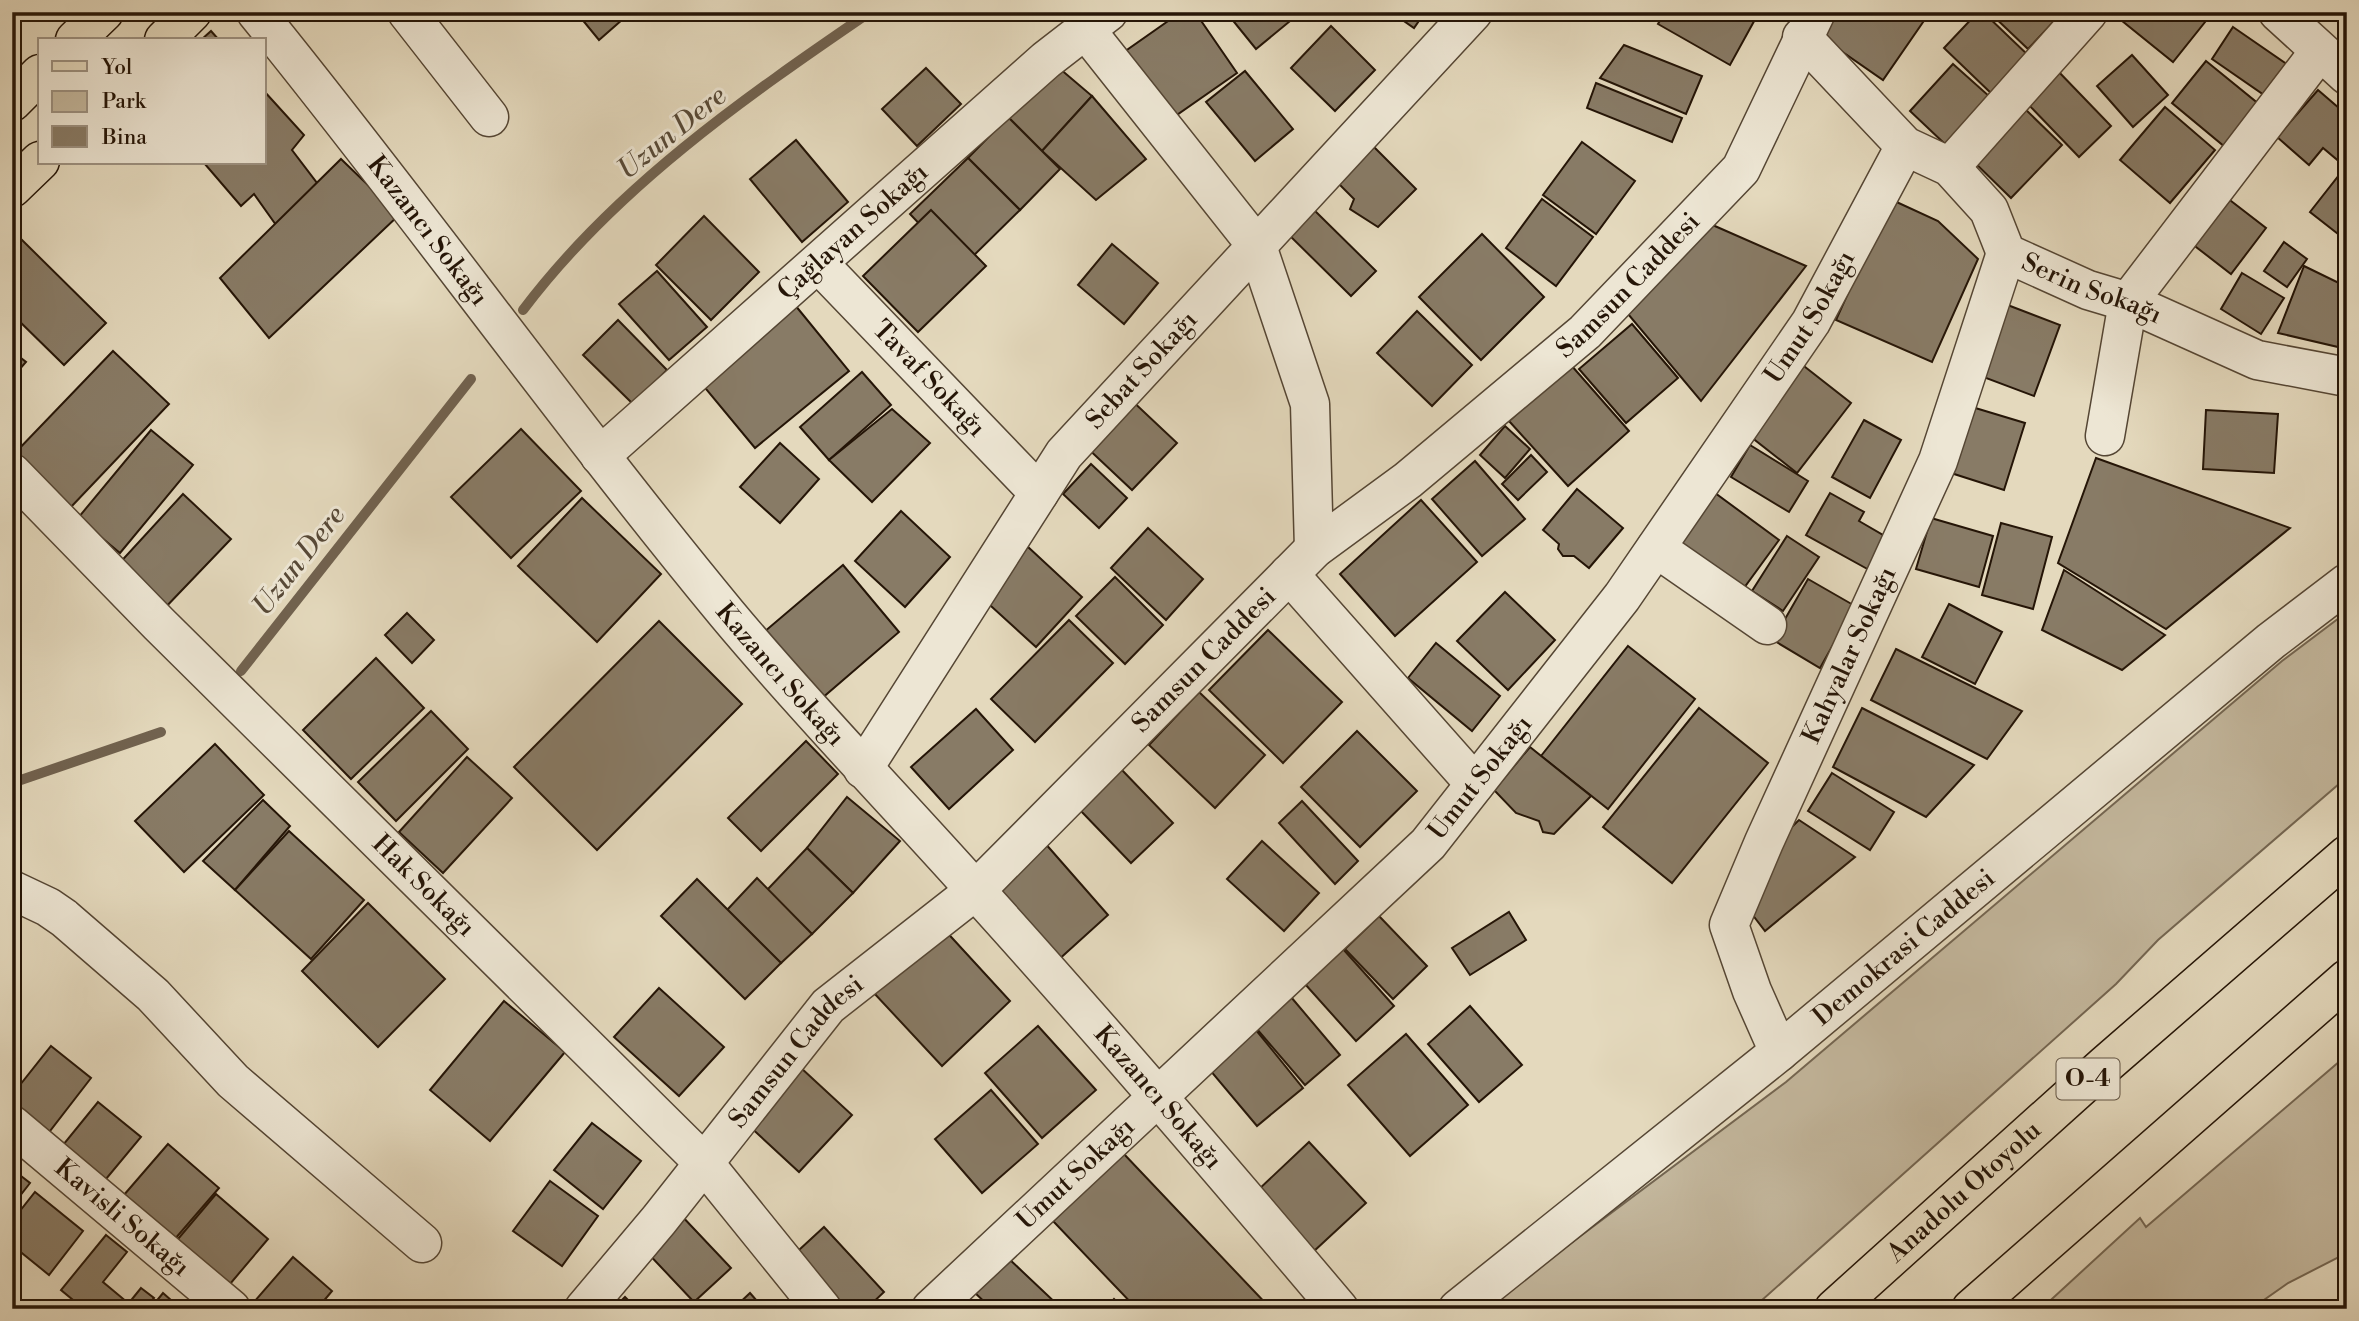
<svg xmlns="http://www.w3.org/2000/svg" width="2359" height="1321" font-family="'Libre Bodoni',serif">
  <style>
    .green { fill: #c4b89e; stroke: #746652; stroke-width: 2 }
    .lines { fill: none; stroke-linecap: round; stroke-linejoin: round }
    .stream { stroke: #71624f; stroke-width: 10 }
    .building { fill: #887b66; stroke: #251507; stroke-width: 2 }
    .minor-casing { stroke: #554634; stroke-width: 41 }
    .major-casing { stroke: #251507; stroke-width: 41 }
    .highway-casing { stroke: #251507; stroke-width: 41 }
    .minor { stroke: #ede6d4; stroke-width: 38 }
    .major { stroke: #e4d9bd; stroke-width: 38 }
    .highway { stroke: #e4d9bd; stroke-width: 38 }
    .labels { text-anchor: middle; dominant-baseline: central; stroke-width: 6; stroke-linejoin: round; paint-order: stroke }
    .shield { fill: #ede6d4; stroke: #615444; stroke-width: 2 }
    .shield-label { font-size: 24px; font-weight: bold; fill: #251507 }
    .street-label { font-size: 26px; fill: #251507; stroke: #ede6d4 }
    .water-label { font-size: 28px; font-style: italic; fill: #574937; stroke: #ede6d4 }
  </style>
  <rect width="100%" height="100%" fill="#e4d9bd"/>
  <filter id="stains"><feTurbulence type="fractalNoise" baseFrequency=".00286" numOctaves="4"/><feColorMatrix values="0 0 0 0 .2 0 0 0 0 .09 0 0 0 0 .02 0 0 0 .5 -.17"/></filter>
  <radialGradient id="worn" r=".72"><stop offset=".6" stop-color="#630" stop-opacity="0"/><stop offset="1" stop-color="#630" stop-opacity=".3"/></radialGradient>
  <g class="green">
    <polygon points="2347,612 2347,777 2158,940 2116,984 1752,1309 1483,1309 1786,1082 2282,661"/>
    <polygon points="2347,1055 2347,1253 2288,1283 2251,1309 2041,1309 2140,1218 2146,1227"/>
  </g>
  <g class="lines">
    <g class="stream">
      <path d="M523,310C615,188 744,98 870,12"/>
      <polyline points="241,671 471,379"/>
      <polyline points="12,783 161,732"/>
    </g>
  </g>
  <g class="building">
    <polygon points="576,12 631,12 599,40"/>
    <polygon points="1181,12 1195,12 1237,73 1171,119 1124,52"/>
    <polygon points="1226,12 1301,12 1256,49"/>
    <polygon points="1391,12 1425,12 1414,28"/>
    <polygon points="1665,12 1755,12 1758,14 1730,65 1658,24"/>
    <polygon points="1838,12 1930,12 1883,80 1821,37"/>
    <polygon points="1978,12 1983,12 2030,57 1994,96 1944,48"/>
    <polygon points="1989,12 2063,12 2028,49"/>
    <polygon points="2111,12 2213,12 2173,62"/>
    <polygon points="1331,26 1375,70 1335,111 1291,68"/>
    <polygon points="2233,27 2288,65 2267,97 2212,59"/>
    <polygon points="211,31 219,40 201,40"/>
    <polygon points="1624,45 1702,76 1686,114 1600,78"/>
    <polygon points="2132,55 2168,95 2133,127 2097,86"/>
    <polygon points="2206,61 2260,105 2225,147 2172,103"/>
    <polygon points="1953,64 1990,97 1946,145 1910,111"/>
    <polygon points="926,68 961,104 917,146 882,109"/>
    <polygon points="1059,68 1092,96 1042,151 1008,117"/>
    <polygon points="2056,69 2111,126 2079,157 2024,100"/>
    <polygon points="1245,71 1293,129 1255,161 1206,102"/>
    <polygon points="1596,83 1682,118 1672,142 1587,108"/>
    <polygon points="2318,90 2347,115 2347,156 2341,163 2323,148 2309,165 2277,137"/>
    <polygon points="264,91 304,135 292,150 317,183 276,225 254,194 241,206 204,163 264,163"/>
    <polygon points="1092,96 1146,159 1096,200 1042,151"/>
    <polygon points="2022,106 2062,145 2011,198 1971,159"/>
    <polygon points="2165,107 2215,150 2170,203 2120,160"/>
    <polygon points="1008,117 1060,169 1020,210 968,158"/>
    <polygon points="796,140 848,202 802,242 750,179"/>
    <polygon points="1582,142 1635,181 1596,234 1543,195"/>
    <polygon points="1370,143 1416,189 1378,227 1350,209 1354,199 1334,179"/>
    <polygon points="968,158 1020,210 961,268 910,214"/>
    <polygon points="341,159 399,215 269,338 220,278"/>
    <polygon points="2347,165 2347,241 2310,212"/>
    <polygon points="2222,194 2266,228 2231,274 2187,240"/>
    <polygon points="1542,199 1593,237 1556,286 1506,248"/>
    <polygon points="1890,199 1938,221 1978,259 1932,362 1836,320"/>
    <polygon points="1309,205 1376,271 1351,296 1284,230"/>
    <polygon points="931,210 986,266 918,332 863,276"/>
    <polygon points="704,216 759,272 711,320 656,265"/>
    <polygon points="1708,223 1806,266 1701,401 1628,314"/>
    <polygon points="1482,234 1544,297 1481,360 1419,297"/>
    <polygon points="21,239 106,323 64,365 12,314 12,248"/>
    <polygon points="2284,242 2307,259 2287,287 2264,271"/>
    <polygon points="1112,244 1158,283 1124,324 1078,285"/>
    <polygon points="2304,266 2341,284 2347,302 2347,321 2338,347 2278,333"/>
    <polygon points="657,271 707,327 669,360 619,304"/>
    <polygon points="2242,273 2284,298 2261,334 2221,309"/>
    <polygon points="2005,304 2060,325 2034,396 1978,375"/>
    <polygon points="795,305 849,371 755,448 701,383"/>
    <polygon points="1417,311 1472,365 1432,406 1377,353"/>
    <polygon points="618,320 667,370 633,404 583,355"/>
    <polygon points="1632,324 1678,378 1626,423 1579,369"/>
    <polygon points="12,351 26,362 12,378"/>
    <polygon points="113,351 169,404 70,508 14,454"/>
    <polygon points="1800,363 1851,403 1797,473 1746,433"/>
    <polygon points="1571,365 1629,431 1568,486 1509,421"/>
    <polygon points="862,372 891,405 829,460 800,427"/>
    <polygon points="1127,396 1177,443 1132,490 1082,443"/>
    <polygon points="1972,407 2025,423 2004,490 1951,473"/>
    <polygon points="892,409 930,443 872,502 829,460"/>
    <polygon points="2206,410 2278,414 2274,473 2203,469"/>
    <polygon points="1864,420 1901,440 1870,498 1832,477"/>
    <polygon points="1505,426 1530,449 1505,478 1480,455"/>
    <polygon points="521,429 581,491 511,558 451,497"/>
    <polygon points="151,430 193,465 120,553 78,518"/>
    <polygon points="780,443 819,479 780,523 740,487"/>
    <polygon points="1750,445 1808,481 1789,512 1731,477"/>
    <polygon points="1531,455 1547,472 1518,500 1502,484"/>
    <polygon points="2096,458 2290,528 2166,629 2058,563"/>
    <polygon points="1475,461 1525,519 1482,556 1432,499"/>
    <polygon points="1091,464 1127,498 1099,528 1063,494"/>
    <polygon points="1577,489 1623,528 1589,568 1574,556 1563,556 1558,549 1559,544 1543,530"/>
    <polygon points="1711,490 1779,540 1741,592 1673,542"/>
    <polygon points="1830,493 1864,512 1859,521 1888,538 1871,571 1806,535"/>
    <polygon points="183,494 231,539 161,612 115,568"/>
    <polygon points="582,498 661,574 597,642 518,566"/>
    <polygon points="1421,500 1477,562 1395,636 1340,574"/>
    <polygon points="901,511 950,557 905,607 855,561"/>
    <polygon points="1931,518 1993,536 1979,587 1916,569"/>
    <polygon points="2001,523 2052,537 2033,609 1982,595"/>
    <polygon points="1148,528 1203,579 1166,620 1111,568"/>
    <polygon points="1787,536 1819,557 1783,611 1752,591"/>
    <polygon points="1027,546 1082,597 1036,647 981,597"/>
    <polygon points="843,565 899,632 821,699 764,632"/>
    <polygon points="2064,570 2165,635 2122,670 2042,630"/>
    <polygon points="1115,577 1163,625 1125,664 1076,616"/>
    <polygon points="1808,579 1855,606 1820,668 1773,640"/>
    <polygon points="1505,592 1555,640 1508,690 1457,641"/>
    <polygon points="1949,604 2002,632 1975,684 1922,657"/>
    <polygon points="407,613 434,640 412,663 385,635"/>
    <polygon points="1069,620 1113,663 1035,742 991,699"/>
    <polygon points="659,621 742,704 597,850 514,767"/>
    <polygon points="1268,630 1342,702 1283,763 1209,690"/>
    <polygon points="1436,643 1500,696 1472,731 1408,678"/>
    <polygon points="1628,646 1695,699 1608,809 1541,756"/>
    <polygon points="1896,649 2022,711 1987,759 1871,700"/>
    <polygon points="376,658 424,708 351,779 303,730"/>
    <polygon points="1199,692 1265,755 1215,808 1149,745"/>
    <polygon points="1699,708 1768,763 1672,883 1603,827"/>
    <polygon points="1862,708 1974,765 1926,817 1833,767"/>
    <polygon points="976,709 1013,750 949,809 911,767"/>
    <polygon points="431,711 468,749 396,821 358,782"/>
    <polygon points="1357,731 1417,791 1360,847 1301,787"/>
    <polygon points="806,741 838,774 761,851 728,818"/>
    <polygon points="215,744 264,795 184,872 135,821"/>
    <polygon points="1530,747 1591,796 1554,834 1543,832 1539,821 1516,813 1494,790"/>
    <polygon points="467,757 512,798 443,873 399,832"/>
    <polygon points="1121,769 1173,823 1131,863 1079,809"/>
    <polygon points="1832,773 1894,812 1870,850 1808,811"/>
    <polygon points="847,797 900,841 853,893 807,848"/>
    <polygon points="263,800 290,826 235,890 203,861"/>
    <polygon points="1302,801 1358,861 1335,884 1279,823"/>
    <polygon points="1799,820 1855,857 1765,931 1742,901 1771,847"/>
    <polygon points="289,831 364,900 311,959 235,890"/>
    <polygon points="1262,841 1319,893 1284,931 1227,879"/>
    <polygon points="1044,842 1108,915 1056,962 991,889"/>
    <polygon points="807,848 853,893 812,934 767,890"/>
    <polygon points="757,878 812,934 781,963 727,910"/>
    <polygon points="697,879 781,963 745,999 661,916"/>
    <polygon points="368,903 445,979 378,1047 302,971"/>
    <polygon points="1509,912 1526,940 1470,975 1452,948"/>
    <polygon points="1379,916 1427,966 1393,999 1345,949"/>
    <polygon points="942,927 1010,1001 942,1066 873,992"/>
    <polygon points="1343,949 1394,1006 1356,1041 1305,984"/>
    <polygon points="659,988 724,1047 679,1096 614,1037"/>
    <polygon points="1291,997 1340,1055 1305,1085 1256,1028"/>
    <polygon points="504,1001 565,1052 490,1141 430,1090"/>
    <polygon points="1470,1006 1522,1065 1479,1102 1428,1044"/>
    <polygon points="1038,1026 1096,1090 1042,1138 985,1073"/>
    <polygon points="1256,1030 1303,1088 1257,1126 1209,1069"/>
    <polygon points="1406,1034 1468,1105 1410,1156 1348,1085"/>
    <polygon points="51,1046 91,1078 43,1140 12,1116 12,1095"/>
    <polygon points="800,1067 852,1115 799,1172 747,1124"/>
    <polygon points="991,1090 1038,1144 982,1193 935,1139"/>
    <polygon points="98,1102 141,1137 96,1191 54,1156"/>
    <polygon points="592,1123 641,1161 603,1209 554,1170"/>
    <polygon points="1309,1142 1366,1203 1313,1252 1257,1191"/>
    <polygon points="168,1144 219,1188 168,1247 117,1203"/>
    <polygon points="1123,1153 1271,1309 1137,1309 1053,1221"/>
    <polygon points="12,1169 30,1183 12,1206"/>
    <polygon points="550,1181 598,1216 562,1266 513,1231"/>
    <polygon points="35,1192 83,1231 49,1275 12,1245 12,1221"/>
    <polygon points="216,1194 268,1239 219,1297 167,1252"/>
    <polygon points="679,1213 731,1268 694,1302 643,1248"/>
    <polygon points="824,1227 884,1292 866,1309 831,1309 787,1261"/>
    <polygon points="106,1235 127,1252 103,1282 127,1302 121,1309 84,1309 61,1290"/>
    <polygon points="293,1257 332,1291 317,1309 248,1309"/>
    <polygon points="1007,1257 1061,1308 1060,1309 992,1309 974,1292"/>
    <polygon points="141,1288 154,1298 145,1309 124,1309"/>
    <polygon points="163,1293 181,1309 150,1309"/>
    <polygon points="750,1293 764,1309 733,1309"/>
    <polygon points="625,1297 637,1309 613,1309"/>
    <polygon points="1114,1299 1124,1309 1105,1309"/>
  </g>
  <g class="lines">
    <defs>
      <g id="minor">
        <path id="s1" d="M256,12C417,210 565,418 727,614C807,710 894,799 977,892C1101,1029 1220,1168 1339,1309"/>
        <polyline points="407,12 489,117"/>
        <polyline points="2278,12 2347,75"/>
        <polyline points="1085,29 1257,246 1310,404 1314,549"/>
        <path id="s2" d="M1802,37L1905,146L1950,167L1989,210L2006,253L2088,290L2128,302L2257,360L2347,377"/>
        <polyline points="1950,167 2088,12"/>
        <path id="s3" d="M819,264L1039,493"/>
        <polyline points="2105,436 2128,302 2319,52"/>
        <path id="s4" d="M600,456L1046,60L1108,12"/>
        <path id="s5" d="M12,473L159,624L704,1163L822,1309"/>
        <polyline points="1656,548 1767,625"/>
        <polyline points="1289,574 1475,784"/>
        <path id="s6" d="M863,769L1064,454L1473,12"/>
        <polyline points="12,890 48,907 64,918 153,995 233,1081 422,1243"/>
        <path id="s7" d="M1779,1052L1752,991L1729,925L1764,842L1938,461L2006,253"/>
        <path id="s8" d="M12,1125L231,1309"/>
        <path id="s9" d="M584,1309L659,1220L828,1006L976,890L1314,549L1408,480L1585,332L1741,169L1816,12"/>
        <path id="s10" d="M931,1309L1428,844L1622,597L1811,322L1905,146"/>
        <path id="s11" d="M1458,1309L1779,1052L2271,641L2347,583"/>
      </g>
      <g id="major">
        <polyline points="75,40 104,12"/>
        <polyline points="164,40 192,12"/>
        <polyline points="12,102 40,74"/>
        <polyline points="12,188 40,161"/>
      </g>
      <g id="highway">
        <path id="s12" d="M1834,1309L2105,1065L2347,855"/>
        <polyline points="1971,1309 2347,979"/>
      </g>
    </defs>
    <use href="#minor" class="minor-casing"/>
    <use href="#major" class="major-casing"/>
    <use href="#highway" class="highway-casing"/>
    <use href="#minor" class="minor"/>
    <use href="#major" class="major"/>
    <use href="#highway" class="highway"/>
  </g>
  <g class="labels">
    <rect class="shield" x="2056.5" y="1058.5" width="63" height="41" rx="5"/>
    <g class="shield-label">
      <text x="2088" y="1079">O-4</text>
    </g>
    <g class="street-label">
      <text stroke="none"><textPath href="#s1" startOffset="278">Kazancı Sokağı</textPath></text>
      <text stroke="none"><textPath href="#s4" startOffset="338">Çağlayan Sokağı</textPath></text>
      <text stroke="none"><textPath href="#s9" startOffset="1468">Samsun Caddesi</textPath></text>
      <text stroke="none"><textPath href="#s2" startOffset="397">Serin Sokağı</textPath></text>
      <text stroke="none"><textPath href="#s10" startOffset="1332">Umut Sokağı</textPath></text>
      <text stroke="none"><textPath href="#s6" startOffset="488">Sebat Sokağı</textPath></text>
      <text stroke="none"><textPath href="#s3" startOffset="159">Tavaf Sokağı</textPath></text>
      <text stroke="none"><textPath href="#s7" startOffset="432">Kahyalar Sokağı</textPath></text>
      <text stroke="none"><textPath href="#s9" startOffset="901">Samsun Caddesi</textPath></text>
      <text stroke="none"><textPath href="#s1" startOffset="845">Kazancı Sokağı</textPath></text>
      <text stroke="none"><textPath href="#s10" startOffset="765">Umut Sokağı</textPath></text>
      <text stroke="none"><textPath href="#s5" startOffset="583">Hak Sokağı</textPath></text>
      <text stroke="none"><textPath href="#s11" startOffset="574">Demokrasi Caddesi</textPath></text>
      <text stroke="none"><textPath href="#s9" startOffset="334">Samsun Caddesi</textPath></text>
      <text stroke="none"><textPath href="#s1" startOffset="1412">Kazancı Sokağı</textPath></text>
      <text stroke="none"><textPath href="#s10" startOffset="198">Umut Sokağı</textPath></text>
      <text stroke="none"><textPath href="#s12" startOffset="175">Anadolu Otoyolu</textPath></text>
      <text stroke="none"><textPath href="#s8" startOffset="144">Kavisli Sokağı</textPath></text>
    </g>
    <g class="water-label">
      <text transform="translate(672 133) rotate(-39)">Uzun Dere</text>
      <text transform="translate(299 561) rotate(-52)">Uzun Dere</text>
    </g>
  </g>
  <rect width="2359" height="1321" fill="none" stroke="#e4d9bd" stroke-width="42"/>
  <rect x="14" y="14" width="2331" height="1293" fill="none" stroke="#251507" stroke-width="3.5"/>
  <rect x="21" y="21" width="2317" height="1279" fill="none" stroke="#251507" stroke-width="2"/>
  <rect x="38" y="38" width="228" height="126" fill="#ede6d4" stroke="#9d9282" stroke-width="2"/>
  <rect x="52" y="61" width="35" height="10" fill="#e4d9bd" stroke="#9d9282" stroke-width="2"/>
  <text x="102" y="74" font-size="21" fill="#251507">Yol</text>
  <rect x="52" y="91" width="35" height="21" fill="#c4b89e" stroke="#9d9282" stroke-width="2"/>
  <text x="102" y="108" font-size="21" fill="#251507">Park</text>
  <rect x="52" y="126" width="35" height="21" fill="#887b66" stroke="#9d9282" stroke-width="2"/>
  <text x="102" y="144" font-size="21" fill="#251507">Bina</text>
  <rect width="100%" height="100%" filter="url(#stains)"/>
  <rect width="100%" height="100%" fill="url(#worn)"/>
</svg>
